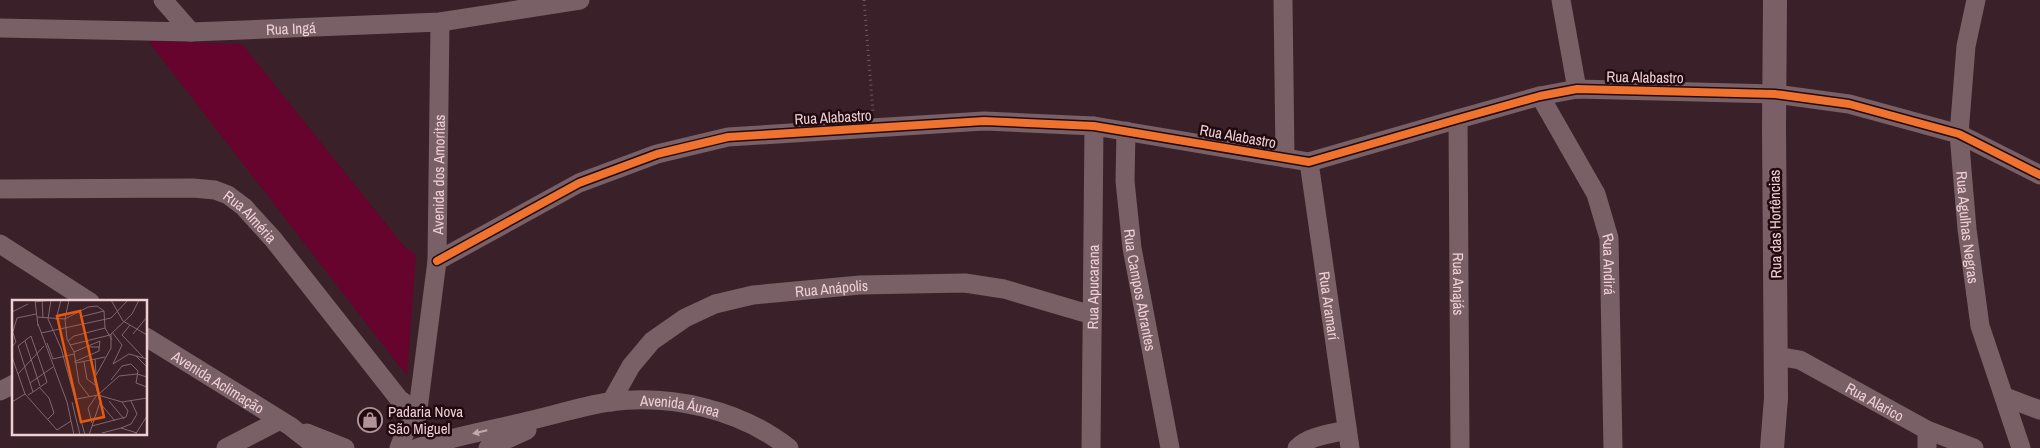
<svg xmlns="http://www.w3.org/2000/svg" width="2040" height="448" font-family="'Archivo Narrow',sans-serif">
  <style>
    .green { fill: #66042d }
    .lines { fill: none; stroke-linecap: round; stroke-linejoin: round }
    .path { stroke: #705a5f; stroke-width: 3; stroke-dasharray: 1 4; stroke-linecap: butt }
    .minor { stroke: #786066; stroke-width: 19 }
    .major { stroke: #7b5f66; stroke-width: 24 }
    .cycleway-casing { stroke: #1f0a0f; stroke-width: 11 }
    .cycleway { stroke: #ef722f; stroke-width: 8 }
    .oneway { fill: #c5a8ae }
    .labels { text-anchor: middle; dominant-baseline: central; stroke-width: 5; stroke-linejoin: round; paint-order: stroke }
    .street-label { font-size: 15px; fill: #efcfd5; stroke: #1f0a0f }
    .poi-label { font-size: 15px; fill: #efcfd5; stroke: #1f0a0f; text-anchor: start }
    .inset-road { fill: none; stroke: #82666d; stroke-width: 1 }
    .view { fill: #e8590c; fill-opacity: 0.15; stroke: #e8590c; stroke-width: 2.5 }
    .inset-edge { fill: none; stroke: #efcfd5; stroke-width: 2.5 }
  </style>
  <rect width="100%" height="100%" fill="#3a2028"/>
  <polygon class="green" points="148,41 242,44 404,246 416,255 407,376"/>
  <g class="lines">
    <polyline class="path" points="864,0 873,112"/>
    <g class="minor">
      <polyline points="163,0 191,32"/>
      <polyline points="1283,0 1285,158"/>
      <polyline points="1561,0 1577,89"/>
      <path id="s1" d="M1976,0L1966,46L1959,134L1967,229L1980,326L2021,448"/>
      <path id="s2" d="M0,28L191,32L440,22L580,0"/>
      <path id="s3" d="M1540,96L1596,194L1609,238L1613,448"/>
      <path id="s4" d="M1458,119L1460,448"/>
      <path id="s5" d="M1126,131L1125,181L1132,248L1170,448"/>
      <path id="s6" d="M1309,162L1350,448"/>
      <path id="s7" d="M0,189L193,188L215,190L228,195L244,207L273,239L399,399L418,413"/>
      <polyline points="0,244 90,302"/>
      <polyline points="437,261 579,183 657,154 728,137 984,121 1094,126 1309,162 1458,119 1540,96 1577,89 1775,94 1849,104 1959,134 2040,175"/>
      <path id="s8" d="M146,337L290,426L318,448"/>
      <path id="s9" d="M1776,356L1800,360L1927,430L1974,448"/>
      <polyline points="0,391 14,384"/>
      <polyline points="2005,397 2040,410"/>
      <path id="s10" d="M611,402L631,366L652,341L685,318L715,304L753,295L860,285L965,283L1004,289L1092,315"/>
      <polyline points="1927,430 1927,448"/>
      <polyline points="307,433 345,448"/>
      <polyline points="226,448 280,420"/>
      <path id="s11" d="M399,448L406,430L417,417L437,261L440,22"/>
      <path id="s12" d="M417,448C453,437 491,430 528,421C555,415 582,406 609,402C671,394 739,409 789,448"/>
      <polyline points="488,448 527,430"/>
      <path id="s13" d="M1091,448L1094,126"/>
      <path d="M1297,448C1309,436 1330,434 1347,430"/>
    </g>
    <polyline class="major" points="1772,448 1776,398 1774,129 1775,0"/>
    <defs>
      <polyline id="cycleway" points="437,261 579,183 657,154 728,137 984,121 1094,126 1309,162 1458,119 1540,96 1577,89 1775,94 1849,104 1959,134 2040,175"/>
    </defs>
    <use href="#cycleway" class="cycleway-casing"/>
    <use href="#cycleway" class="cycleway"/>
  </g>
  <defs><path id="oneway-solid" d="M-6-.8H1V-3.2L6.5 0L1 3.2V.8H-6Z" transform="scale(1.25)"/></defs>
  <use class="oneway" href="#oneway-solid" transform="translate(480 432) rotate(167)"/>
  <defs>
    <symbol id="shop-ring" viewBox="-11 -11 22 22"><circle r="9.5" fill="#1f0a0f" stroke="#b09298" stroke-width="1.5"/><path d="M-5-2.5h2.3a2.7 3.5 0 0 1 5.4 0H5L5.5 6h-11ZM-1.5-2.5h3a1.5 2.3 0 0 0-3 0Z" fill="#b09298"/></symbol>
  </defs>
  <g fill-rule="evenodd">
    <use href="#shop-ring" x="356" y="406" width="28" height="28"/>
  </g>
  <g class="labels">
    <g class="street-label">
      <text stroke="none"><textPath href="#s2" startOffset="291">Rua Ingá</textPath></text>
      <text transform="translate(1645 77) rotate(1)">Rua Alabastro</text>
      <text transform="translate(833 117) rotate(-3)">Rua Alabastro</text>
      <text transform="translate(1238 136) rotate(10)">Rua Alabastro</text>
      <text stroke="none"><textPath href="#s11" startOffset="280">Avenida dos Amoritas</textPath></text>
      <text stroke="none"><textPath href="#s7" startOffset="260">Rua Alméria</textPath></text>
      <text transform="translate(1775 224) rotate(-91)">Rua das Hortências</text>
      <text stroke="none"><textPath href="#s1" startOffset="229">Rua Agulhas Negras</textPath></text>
      <text stroke="none"><textPath href="#s3" startOffset="185">Rua Andirá</textPath></text>
      <text stroke="none"><textPath href="#s4" startOffset="165">Rua Anajás</textPath></text>
      <text stroke="none"><textPath href="#s13" startOffset="161">Rua Apucarana</textPath></text>
      <text stroke="none"><textPath href="#s10" startOffset="265">Rua Anápolis</textPath></text>
      <text stroke="none"><textPath href="#s5" startOffset="160">Rua Campos Abrantes</textPath></text>
      <text stroke="none"><textPath href="#s6" startOffset="145">Rua Aramarí</textPath></text>
      <text stroke="none"><textPath href="#s8" startOffset="85">Avenida Aclimação</textPath></text>
      <text stroke="none"><textPath href="#s9" startOffset="110">Rua Alarico</textPath></text>
      <text stroke="none"><textPath href="#s12" startOffset="269">Avenida Áurea</textPath></text>
    </g>
    <g class="poi-label">
      <text x="388" y="411">Padaria Nova<tspan x="388" dy="17">São Miguel</tspan></text>
    </g>
  </g>
  <g transform="translate(12 300)">
    <rect width="135" height="135" fill="#3a2028"/>
    <path class="inset-road" d="M23,0L26,26M30,0L31,18M39,0L36,19L49,48L73,135M57,0L53,19L55,39L62,52L67,83L77,96M99,0L111,21L135,35M23,2L39,0M0,12L16,4M25,17L53,19L76,7L85,6L92,11L93,28L100,40M68,17L92,11M44,20L49,0M26,24L55,102L62,135M118,25L110,35L132,58M100,32L110,45L101,64M29,33L99,18L116,0M121,34L135,17M0,35L5,18L24,14M13,41L28,86M56,41L62,36L93,28M35,43L41,59M58,45L98,35L120,14L127,0M0,47L4,42L1,33M62,52L88,41L87,48M124,56L135,67M0,57L13,94L45,130L59,121M41,59L62,54M83,59L84,74M62,62L87,51V47H75M72,62L75,79L83,85M64,63L93,57M101,64L117,54L135,59M6,74L32,46M99,80L110,66L119,64L126,71L124,83L135,87M18,83L41,67M28,88L37,98L42,113L36,119M87,94L107,76L125,74L135,77M16,95L21,92L34,83L35,82L19,36L6,46L21,92M65,99L86,95L110,102L135,98M97,101L112,119M0,102L13,94M60,102L68,135M88,102L82,79L99,48V34M88,103L103,121M80,123L76,108L85,95M80,126L114,117L116,111L110,102M109,128L119,124L125,114L119,101M90,133L109,128L125,133M77,135L88,102M123,135L135,116"/>
    <path class="view" d="M68,11L92,117L69,122L45,16Z"/>
    <rect width="135" height="135" class="inset-edge"/>
  </g>
</svg>
